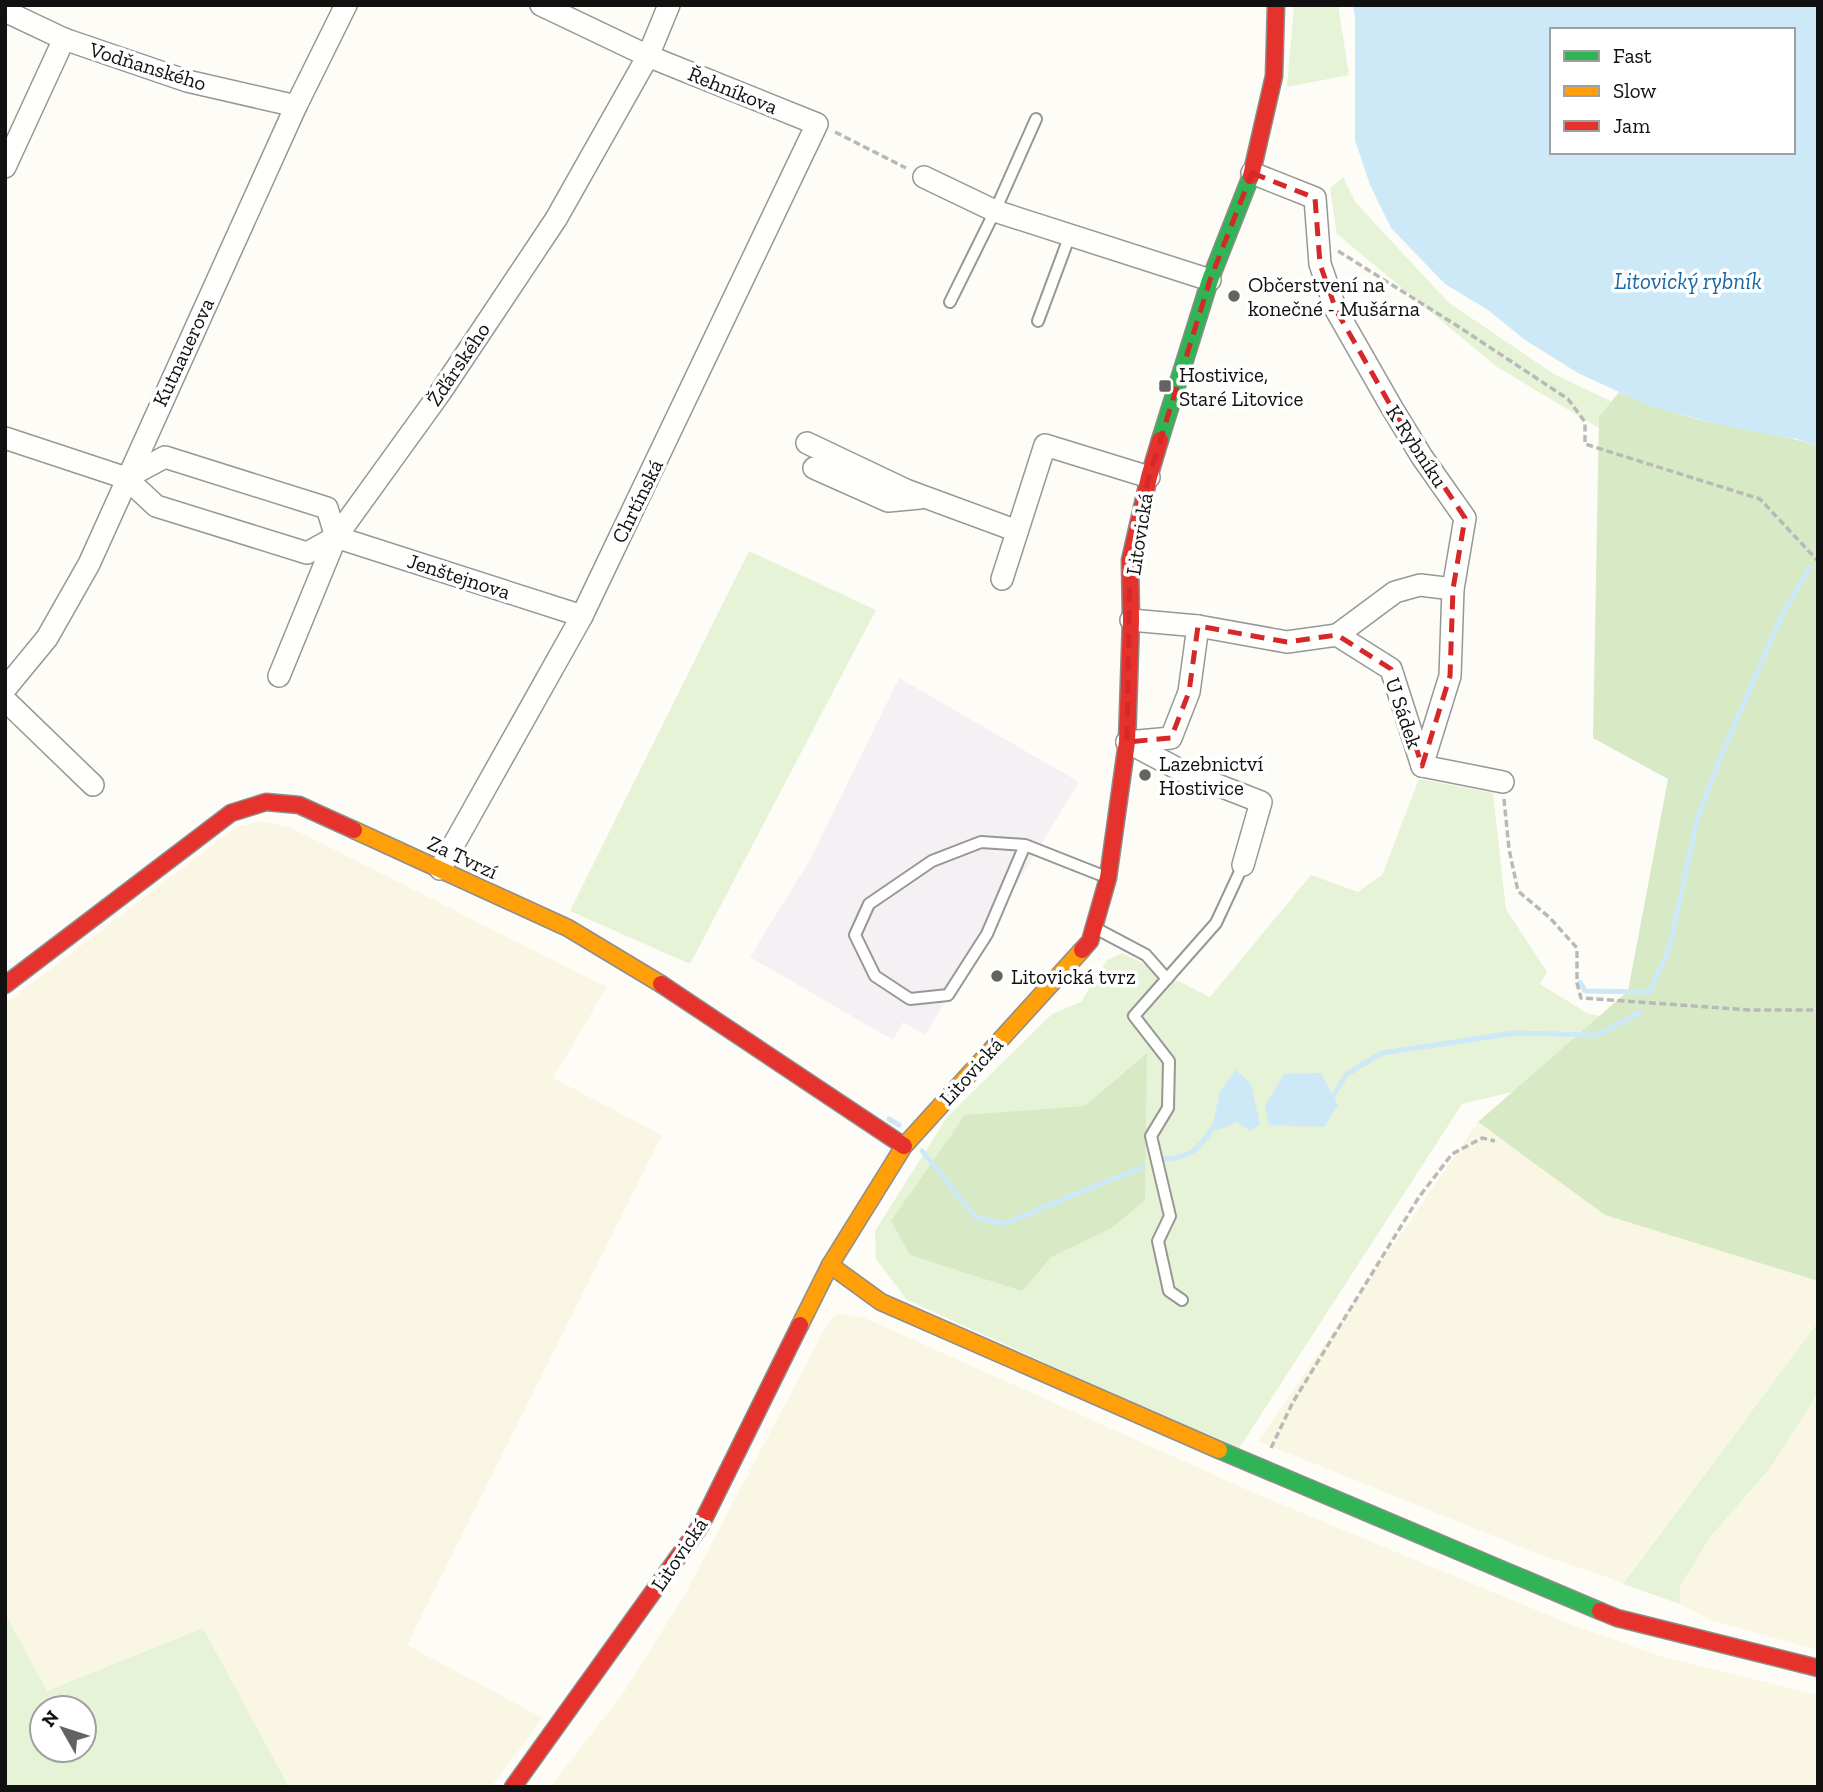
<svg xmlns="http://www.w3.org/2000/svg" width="1823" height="1792" font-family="'Zilla Slab',serif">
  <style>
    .industrial { fill: #f5f0f3 }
    .farmland { fill: #f9f7e4 }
    .green { fill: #e7f3d7; fill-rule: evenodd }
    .forest { fill: #d8eac5 }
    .water { fill: #cde8f7; fill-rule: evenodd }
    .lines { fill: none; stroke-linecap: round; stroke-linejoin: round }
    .stream { stroke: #cde8f7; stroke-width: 5 }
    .lane-casing { stroke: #979795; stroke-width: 14 }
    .street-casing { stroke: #979795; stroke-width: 24 }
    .fast-casing { stroke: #8e8d8b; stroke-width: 19 }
    .slow-casing { stroke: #8e8d8b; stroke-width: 19 }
    .jam-casing { stroke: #8e8d8b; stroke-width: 19 }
    .path { stroke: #b9b9b8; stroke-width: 3.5; stroke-dasharray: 7 3.5; stroke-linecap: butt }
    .lane { stroke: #fffffe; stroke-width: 10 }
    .street { stroke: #fffffe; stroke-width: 21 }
    .fast { stroke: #30b455; stroke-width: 16 }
    .slow { stroke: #ff9f0a; stroke-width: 16 }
    .jam { stroke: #e5322d; stroke-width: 16 }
    .marked { fill: none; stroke: #d62828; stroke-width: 5; stroke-dasharray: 14 9; stroke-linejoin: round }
    .poi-dot { fill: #646362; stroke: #fff; stroke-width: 2.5 }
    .labels { text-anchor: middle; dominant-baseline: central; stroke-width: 7; stroke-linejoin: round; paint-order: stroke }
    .street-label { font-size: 21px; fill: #111; stroke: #fff }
    .poi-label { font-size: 21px; fill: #111; stroke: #fff; text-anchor: start }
    .water-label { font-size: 23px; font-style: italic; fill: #1768a6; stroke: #fff }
  </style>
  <rect width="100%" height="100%" fill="#fdfcf7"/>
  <polygon class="industrial" points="899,678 1079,782 925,1035 903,1022 893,1040 750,957 811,858"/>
  <g class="farmland">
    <polygon points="261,821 289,827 607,987 553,1078 662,1135 407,1645 543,1718 491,1787 289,1787 203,1628 47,1691 5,1613 5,1004 236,827"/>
    <polygon points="1478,1122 1605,1215 1818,1281 1818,1322 1623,1583 1528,1550 1258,1441"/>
    <polygon points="839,1313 865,1318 1259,1495 1577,1627 1664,1657 1818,1695 1818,1787 550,1787 624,1692 684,1596 822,1334 832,1317"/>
    <polygon points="1818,1393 1818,1650 1710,1620 1680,1604 1680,1586 1711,1536 1771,1467"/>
  </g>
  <g class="green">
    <polygon points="1294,5 1338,5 1349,75 1287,87"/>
    <polygon points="1343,177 1356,203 1449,303 1554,374 1642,416 1664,467 1497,367 1337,234 1330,188"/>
    <polygon points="749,551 876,610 690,964 570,911"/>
    <polygon points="1419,779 1493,793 1506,909 1547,972 1540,984 1587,1013 1647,1028 1529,1088 1462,1104 1238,1450 907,1300 876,1259 875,1231 947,1117 1052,1014 1081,1002 1107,960 1122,953 1210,997 1311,875 1358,892 1382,875"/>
    <polygon points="1818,1322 1818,1393 1771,1467 1711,1536 1680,1586 1680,1604 1623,1584"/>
    <path d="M5,1613L47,1691L203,1628L289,1787H5ZM84,1708V1750H42V1708Z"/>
  </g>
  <g class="forest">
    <path d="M1619,392C1654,407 1690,419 1728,426C1758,432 1789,435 1818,447V1281L1605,1215L1478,1122L1628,991L1668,779L1593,738L1599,417Z"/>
    <polygon points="1147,1053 1145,1200 1112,1228 1051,1257 1022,1291 910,1255 891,1221 965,1115 1085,1106"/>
  </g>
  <g class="water">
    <path d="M1353,5H1818V447L1797,439L1725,426L1653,407L1619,392L1578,373L1525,340L1488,310L1445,284L1391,228L1370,185L1355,140V18ZM1552,30H1793V152H1552Z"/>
    <polygon points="1236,1070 1251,1084 1260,1125 1250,1131 1237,1122 1219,1130 1212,1128 1220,1091"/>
    <polygon points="1321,1073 1338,1105 1324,1127 1269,1125 1265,1106 1284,1074"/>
  </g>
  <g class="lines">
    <g class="stream">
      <polyline points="1580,982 1585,991 1649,992"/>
      <polyline points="1649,993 1670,946 1697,820 1720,758 1782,615 1810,567"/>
      <polyline points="1331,1099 1347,1074 1382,1053 1515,1033 1598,1035 1641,1012"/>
      <polyline points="889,1119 899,1125"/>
      <polyline points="922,1151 976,1217 1003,1224 1143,1167"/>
      <path d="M1161,1159C1187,1159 1200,1150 1212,1128L1217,1126"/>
    </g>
    <defs>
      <g id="lane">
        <polyline points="950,302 995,211 1036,119"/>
        <polyline points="1038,321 1070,235"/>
        <polyline points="1025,845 987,934 948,995 910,999 875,976 855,935 869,904 932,861 981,842 1025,845 1106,877"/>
        <polyline points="1097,929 1146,955 1167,979"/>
        <polyline points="1182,1300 1169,1291 1158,1241 1170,1216 1151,1136 1168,1108 1169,1061 1134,1016 1216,923 1243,865"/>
      </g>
      <g id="street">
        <polyline points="5,11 64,39 187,81 296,106"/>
        <polyline points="5,167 64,39"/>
        <polyline points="1252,173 1315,198 1320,264 1336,310 1392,408 1422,457 1465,518 1453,589 1450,676 1422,766"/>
        <polyline points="924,177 995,211 1210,280"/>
        <polyline points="5,438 126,478 156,506 307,553 336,537 582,616"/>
        <polyline points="807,443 906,490 1017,531"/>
        <polyline points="814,468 888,501 920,498"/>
        <polyline points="126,478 165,457 327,508 336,537"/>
        <polyline points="1002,579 1045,445 1149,477"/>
        <polyline points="1198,626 1287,642 1337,635 1391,669 1422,766 1503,782"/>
        <polyline points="1337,635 1395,592 1420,585 1453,589"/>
        <polyline points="279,676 336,537 440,393 556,219 648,56 669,5"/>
        <polyline points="5,689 47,638 89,564 296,106 346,5"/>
        <polyline points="5,700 93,785"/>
        <polyline points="1127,742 1171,738 1189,692 1198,626 1131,620"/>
        <polyline points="1127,742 1184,772 1261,802 1243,865"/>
        <polyline points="440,869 582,616 817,124 648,56 541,5"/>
      </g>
      <g id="fast">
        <polyline points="1160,440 1210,280 1251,176"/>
        <polyline points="1219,1450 1600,1611"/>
      </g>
      <g id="slow">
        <polyline points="354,830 568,928 661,984"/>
        <polyline points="830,1265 881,1302 1219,1450"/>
        <polyline points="800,1325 830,1265 904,1146 1082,950"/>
      </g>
      <g id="jam">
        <polyline points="1251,176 1274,76 1276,5"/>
        <polyline points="1082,950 1090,941 1108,878 1127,742 1131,620 1130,560 1149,477 1160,440"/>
        <polyline points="661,984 904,1146"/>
        <polyline points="5,985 231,813 266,802 299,805 354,830"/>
        <polyline points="1600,1611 1617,1618 1818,1668"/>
        <polyline points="513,1787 701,1525 800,1325"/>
      </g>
    </defs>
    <use href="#lane" class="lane-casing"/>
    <use href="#street" class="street-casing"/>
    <use href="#fast" class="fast-casing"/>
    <use href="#slow" class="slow-casing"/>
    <use href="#jam" class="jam-casing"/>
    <g class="path">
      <polyline points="835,132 906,168"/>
      <polyline points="1338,251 1456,325 1568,399 1585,422 1585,444 1760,499 1818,561"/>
      <polyline points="1504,799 1509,849 1518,891 1550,918 1577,948 1577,983 1581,998 1749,1010 1818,1010"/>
      <polyline points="1271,1448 1293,1402 1419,1197 1452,1154 1482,1138 1495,1141"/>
    </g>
    <use href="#lane" class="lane"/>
    <use href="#street" class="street"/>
    <use href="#fast" class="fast"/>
    <use href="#slow" class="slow"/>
    <use href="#jam" class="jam"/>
  </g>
  <path class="marked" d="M1252,173L1315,198L1320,264L1336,310L1392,408L1465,518L1453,589L1450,676L1422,766L1391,669L1337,635L1287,642L1198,626L1189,692L1171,738L1127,742L1130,560L1149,477L1210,280Z"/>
  <g class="poi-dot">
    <circle cx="1234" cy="296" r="7"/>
    <rect x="1158" y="379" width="14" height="14" rx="3.5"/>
    <circle cx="1145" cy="775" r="7"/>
    <circle cx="997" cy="976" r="7"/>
  </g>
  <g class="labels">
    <g class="street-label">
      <text transform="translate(148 66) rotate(17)">Vodňanského</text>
      <text transform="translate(733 90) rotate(22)">Řehníkova</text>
      <text transform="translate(183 352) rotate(-65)">Kutnauerova</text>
      <text transform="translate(458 364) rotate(-56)">Žďárského</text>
      <text transform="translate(1417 446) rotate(57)">K Rybníku</text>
      <text transform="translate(637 501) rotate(-64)">Chrtínská</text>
      <text transform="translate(1139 534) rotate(-81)">Litovická</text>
      <text transform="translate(459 576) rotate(18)">Jenštejnova</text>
      <text transform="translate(1404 713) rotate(71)">U Sádek</text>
      <text transform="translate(463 857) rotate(25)">Za Tvrzí</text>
      <text transform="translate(971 1071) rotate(-48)">Litovická</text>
      <text transform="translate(679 1554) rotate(-56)">Litovická</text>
    </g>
    <g class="poi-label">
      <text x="1248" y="284">Občerstvení na<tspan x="1248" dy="24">konečné - Mušárna</tspan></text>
      <text x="1179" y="374">Hostivice,<tspan x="1179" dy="24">Staré Litovice</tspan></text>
      <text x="1159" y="763">Lazebnictví<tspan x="1159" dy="24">Hostivice</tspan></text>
      <text x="1011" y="976">Litovická tvrz</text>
    </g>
    <g class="water-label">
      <text x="1688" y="281">Litovický rybník</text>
    </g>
  </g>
  <rect width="1823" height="1792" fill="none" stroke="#111111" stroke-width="14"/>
  <rect x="1550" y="28" width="245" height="126" fill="#ffffff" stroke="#a0a0a0" stroke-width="2"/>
  <rect x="1564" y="51" width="35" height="10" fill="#30b455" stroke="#a0a0a0" stroke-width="2"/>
  <text x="1613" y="63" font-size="21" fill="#111111">Fast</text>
  <rect x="1564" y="86" width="35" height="10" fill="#ff9f0a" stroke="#a0a0a0" stroke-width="2"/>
  <text x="1613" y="98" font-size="21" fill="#111111">Slow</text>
  <rect x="1564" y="121" width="35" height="10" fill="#e5322d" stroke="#a0a0a0" stroke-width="2"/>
  <text x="1613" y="133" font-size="21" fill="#111111">Jam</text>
  <g transform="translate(63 1729) rotate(309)"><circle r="33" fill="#ffffff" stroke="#a0a0a0" stroke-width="2"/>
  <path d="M0-5L12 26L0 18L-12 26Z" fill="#646362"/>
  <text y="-10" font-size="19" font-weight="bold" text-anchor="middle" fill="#111111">N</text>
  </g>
</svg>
